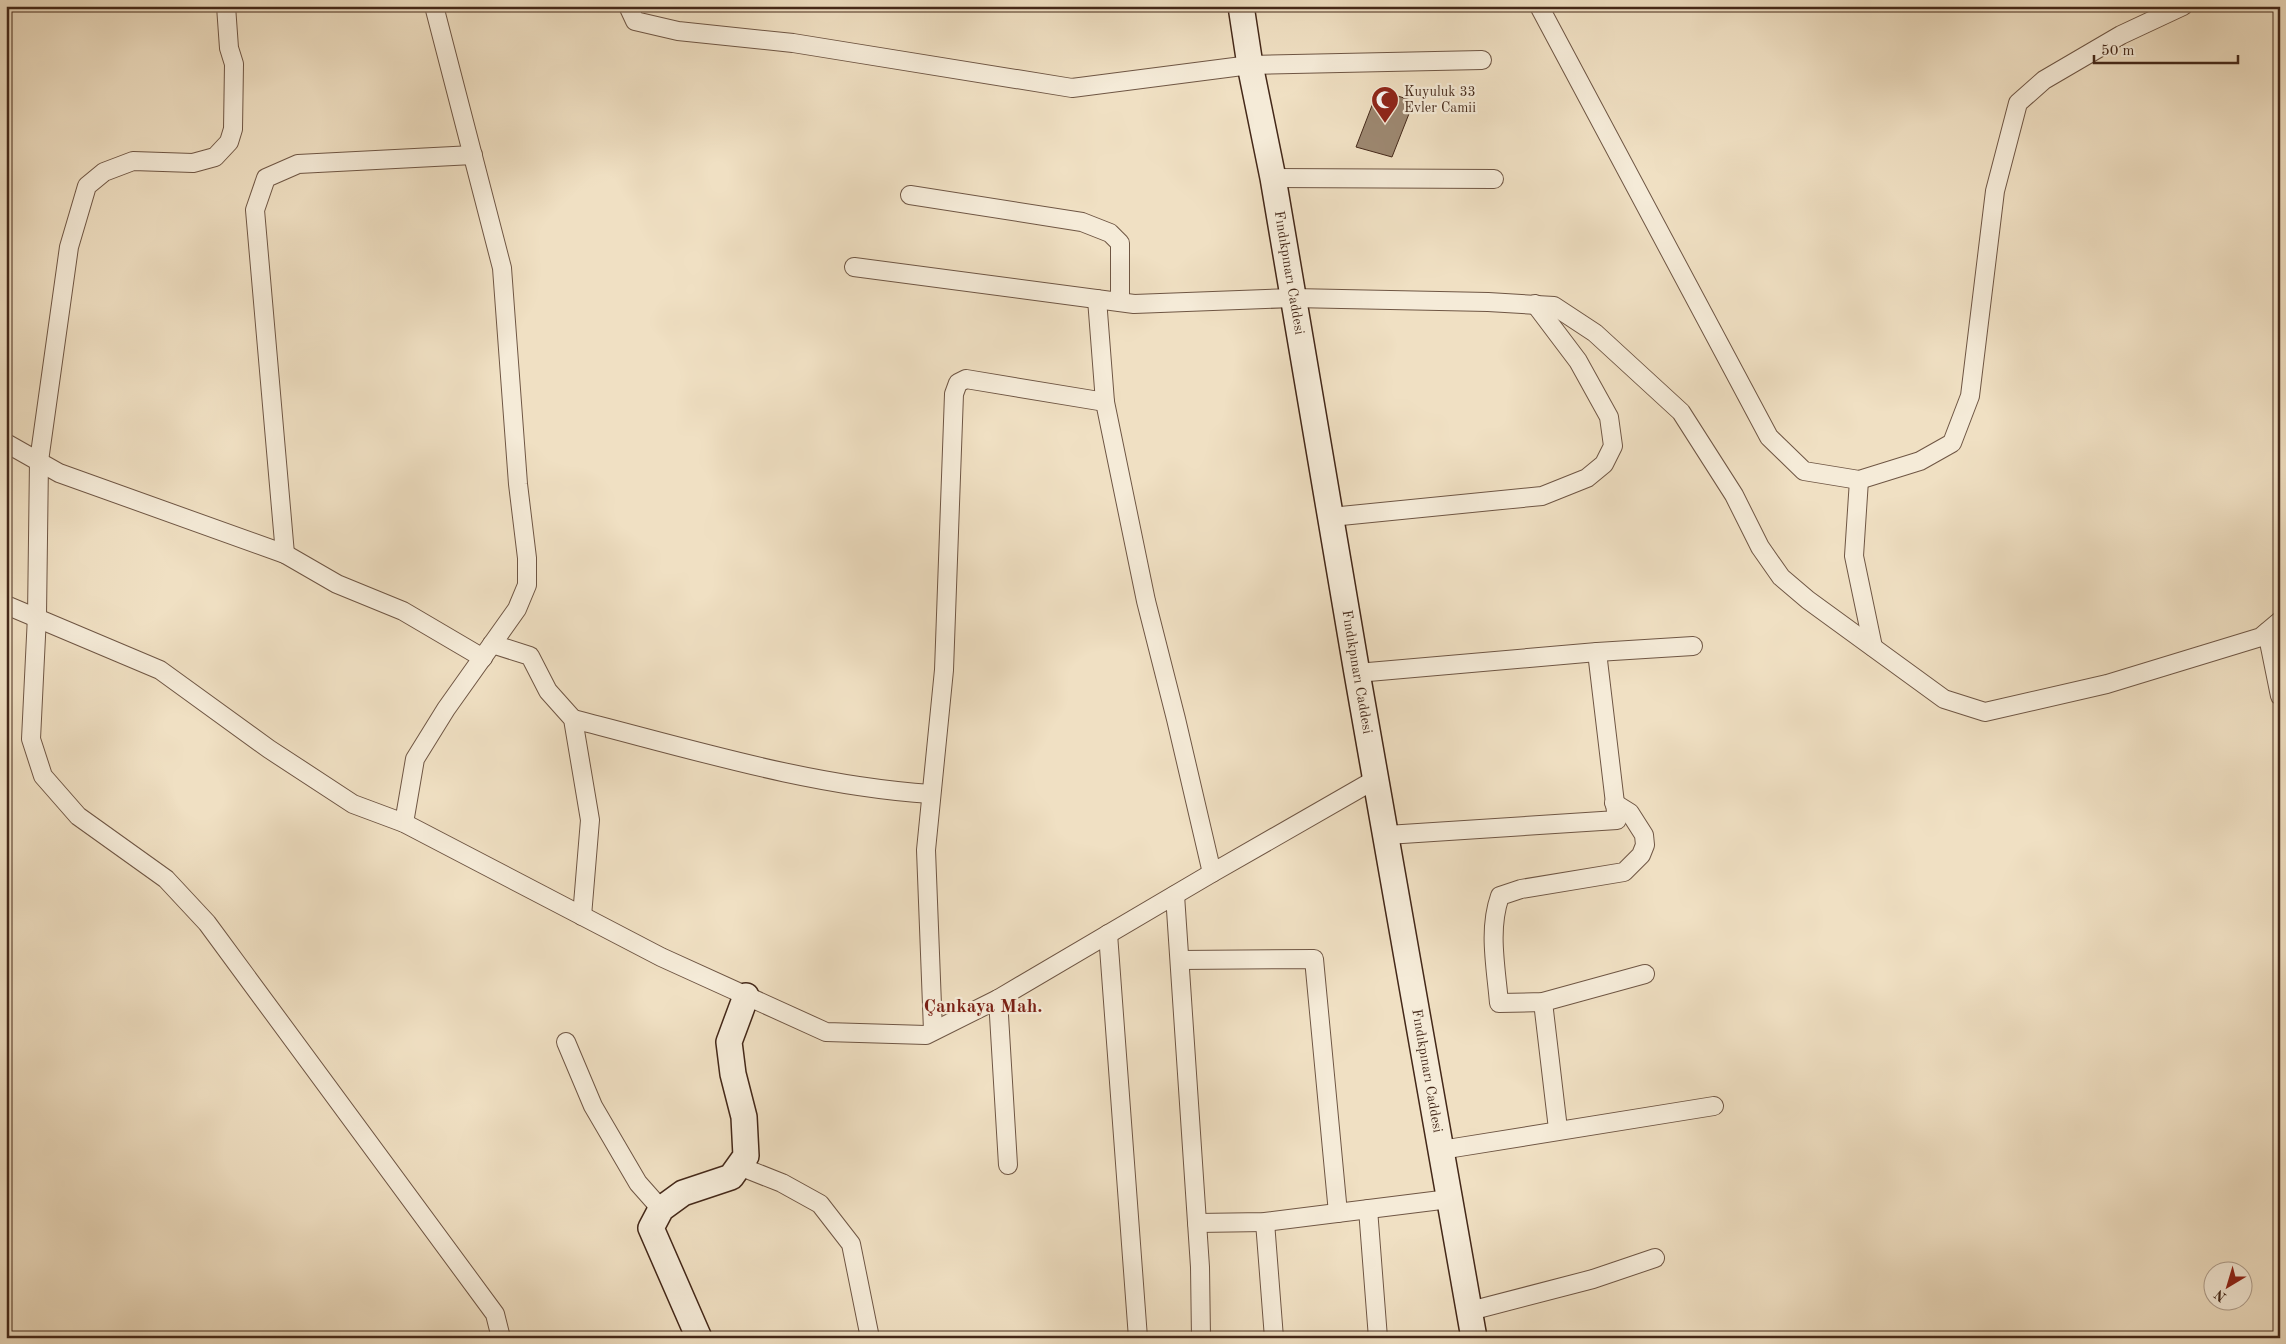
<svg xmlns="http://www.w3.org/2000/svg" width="2286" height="1344" font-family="'Old Standard TT',serif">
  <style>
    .building { fill: #9d8871; stroke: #442819 }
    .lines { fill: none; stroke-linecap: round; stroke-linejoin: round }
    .street-casing { stroke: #6f5644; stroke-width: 20 }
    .secondary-casing { stroke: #442819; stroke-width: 28 }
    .street { stroke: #f5ebd8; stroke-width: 18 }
    .secondary { stroke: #f5ebd8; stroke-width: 25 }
    .labels { text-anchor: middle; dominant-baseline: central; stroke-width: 4.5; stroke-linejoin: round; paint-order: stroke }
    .poi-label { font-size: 14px; fill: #442819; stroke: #f5ebd8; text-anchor: start }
    .street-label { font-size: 14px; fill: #442819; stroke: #f5ebd8 }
    .district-label { font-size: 19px; font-weight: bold; fill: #7a1f14; stroke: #f5ebd8 }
  </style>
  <rect width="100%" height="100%" fill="#f0e0c3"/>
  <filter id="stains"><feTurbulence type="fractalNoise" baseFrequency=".004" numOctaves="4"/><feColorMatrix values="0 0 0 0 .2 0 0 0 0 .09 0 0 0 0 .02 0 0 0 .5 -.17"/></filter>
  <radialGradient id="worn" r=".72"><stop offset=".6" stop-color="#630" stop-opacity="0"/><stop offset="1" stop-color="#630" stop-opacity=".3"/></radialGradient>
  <polygon class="building" points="1378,90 1414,101 1392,157 1356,147"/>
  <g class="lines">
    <defs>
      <g id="street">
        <polyline points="226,6 229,48 234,64 233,129 229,142 215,157 193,163 133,161 104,172 87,186 69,247 39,461 37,616 31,739 43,776 78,816 166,879 207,923 495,1314 501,1338"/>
        <polyline points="628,6 635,21 678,31 793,43 1072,88 1250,65 1482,60"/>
        <polyline points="1539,6 1769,437 1804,471 1859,480 1920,461 1952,443 1970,396 1995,191 2018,103 2044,80 2121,35 2183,6"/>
        <polyline points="1273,178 1494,179"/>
        <polyline points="910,195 1082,222 1110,233 1120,243 1120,302"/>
        <polyline points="854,267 1134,304 1293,298 1488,302 1554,306 1595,333 1681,412 1734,495 1760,547 1781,577 1808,600 1944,699 1985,712 2107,684 2261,637 2280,621"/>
        <polyline points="1097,299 1105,402 1146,601 1176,719 1212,873"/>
        <polyline points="6,443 59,473 285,554 337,584 403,611 483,658"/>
        <polyline points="1859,480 1854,556 1873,647"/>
        <polyline points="1331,517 1542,496 1587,478 1604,464 1613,446 1609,417 1578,361 1535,304"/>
        <polyline points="285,554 255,210 266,178 298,164 473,155"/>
        <polyline points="6,605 160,670 269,749 353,804 404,823 661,957 826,1032 926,1035 998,999 1212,873 1376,779"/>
        <polyline points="2267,632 2280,696"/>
        <polyline points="492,644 530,656 548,691 573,719 590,820 582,916"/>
        <polyline points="1357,673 1597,652 1693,646"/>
        <path d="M573,719C691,749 809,786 931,794"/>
        <path d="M1614,803L1630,813L1644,835L1645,845L1641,855L1624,872L1521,889L1500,896C1488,930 1496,967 1499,1003L1543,1002L1645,974"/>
        <polyline points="404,823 415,759 446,709 517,609 527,585 527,558 518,484 502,268 434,6"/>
        <polyline points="1387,835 1617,820 1597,652"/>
        <polyline points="1175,895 1200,1267 1201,1338"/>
        <polyline points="1108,934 1138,1338"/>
        <polyline points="1180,960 1314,959 1338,1213"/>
        <polyline points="998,999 1008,1165"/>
        <polyline points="1543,1002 1558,1129"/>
        <polyline points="933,1031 926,850 944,670 954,394 958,383 966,379 1105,402"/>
        <polyline points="566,1042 593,1106 638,1183 661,1209"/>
        <polyline points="1441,1150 1714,1106"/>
        <polyline points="739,1166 782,1183 820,1204 851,1244 870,1338"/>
        <polyline points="1368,1209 1378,1338"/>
        <polyline points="1265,1222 1274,1338"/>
        <polyline points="1197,1223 1265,1222 1449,1199"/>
        <polyline points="1470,1311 1593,1279 1655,1258"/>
      </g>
      <g id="secondary">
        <path id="s1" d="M1241,6L1250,65L1273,178L1357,673L1474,1338"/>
        <polyline points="699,1338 651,1228 661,1209 683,1193 731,1177 746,1156 744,1117 733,1074 729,1042 746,996"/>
      </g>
    </defs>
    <use href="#street" class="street-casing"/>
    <use href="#secondary" class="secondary-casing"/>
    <use href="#street" class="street"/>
    <use href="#secondary" class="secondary"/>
  </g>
  <defs>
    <symbol id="mosque-pin" viewBox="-11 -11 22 30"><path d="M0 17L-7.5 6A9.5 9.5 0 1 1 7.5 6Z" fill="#8f2418" stroke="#f5ebd8"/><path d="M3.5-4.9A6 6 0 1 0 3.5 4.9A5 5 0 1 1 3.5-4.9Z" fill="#fff"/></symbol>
  </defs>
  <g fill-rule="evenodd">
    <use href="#mosque-pin" x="1369" y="84" width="32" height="43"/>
  </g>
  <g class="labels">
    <g class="poi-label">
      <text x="1404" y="92">Kuyuluk 33<tspan x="1404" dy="16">Evler Camii</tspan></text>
    </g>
    <g class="street-label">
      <text stroke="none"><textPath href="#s1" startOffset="271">Fındıkpınarı Caddesi</textPath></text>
      <text stroke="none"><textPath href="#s1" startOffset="676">Fındıkpınarı Caddesi</textPath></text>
      <text stroke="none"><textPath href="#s1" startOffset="1081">Fındıkpınarı Caddesi</textPath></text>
    </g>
    <g class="district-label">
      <text x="983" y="1007">Çankaya Mah.</text>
    </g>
  </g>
  <rect width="2286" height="1344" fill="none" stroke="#f0e0c3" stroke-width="25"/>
  <rect x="8" y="8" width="2271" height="1329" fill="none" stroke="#442819" stroke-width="2.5"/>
  <rect x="12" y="12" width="2261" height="1319" fill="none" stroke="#442819"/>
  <g transform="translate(2228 1286) rotate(218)"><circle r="24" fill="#f5ebd8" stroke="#ae9d8c"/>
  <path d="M0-4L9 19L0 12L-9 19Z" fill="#8f2418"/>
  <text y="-8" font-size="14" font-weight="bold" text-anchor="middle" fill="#442819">N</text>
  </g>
  <path d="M2094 55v8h144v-8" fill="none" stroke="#442819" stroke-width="2.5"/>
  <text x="2101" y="55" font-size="15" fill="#442819" stroke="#f5ebd8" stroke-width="4" paint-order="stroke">50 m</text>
  <rect width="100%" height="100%" filter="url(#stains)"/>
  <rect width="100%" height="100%" fill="url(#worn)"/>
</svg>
